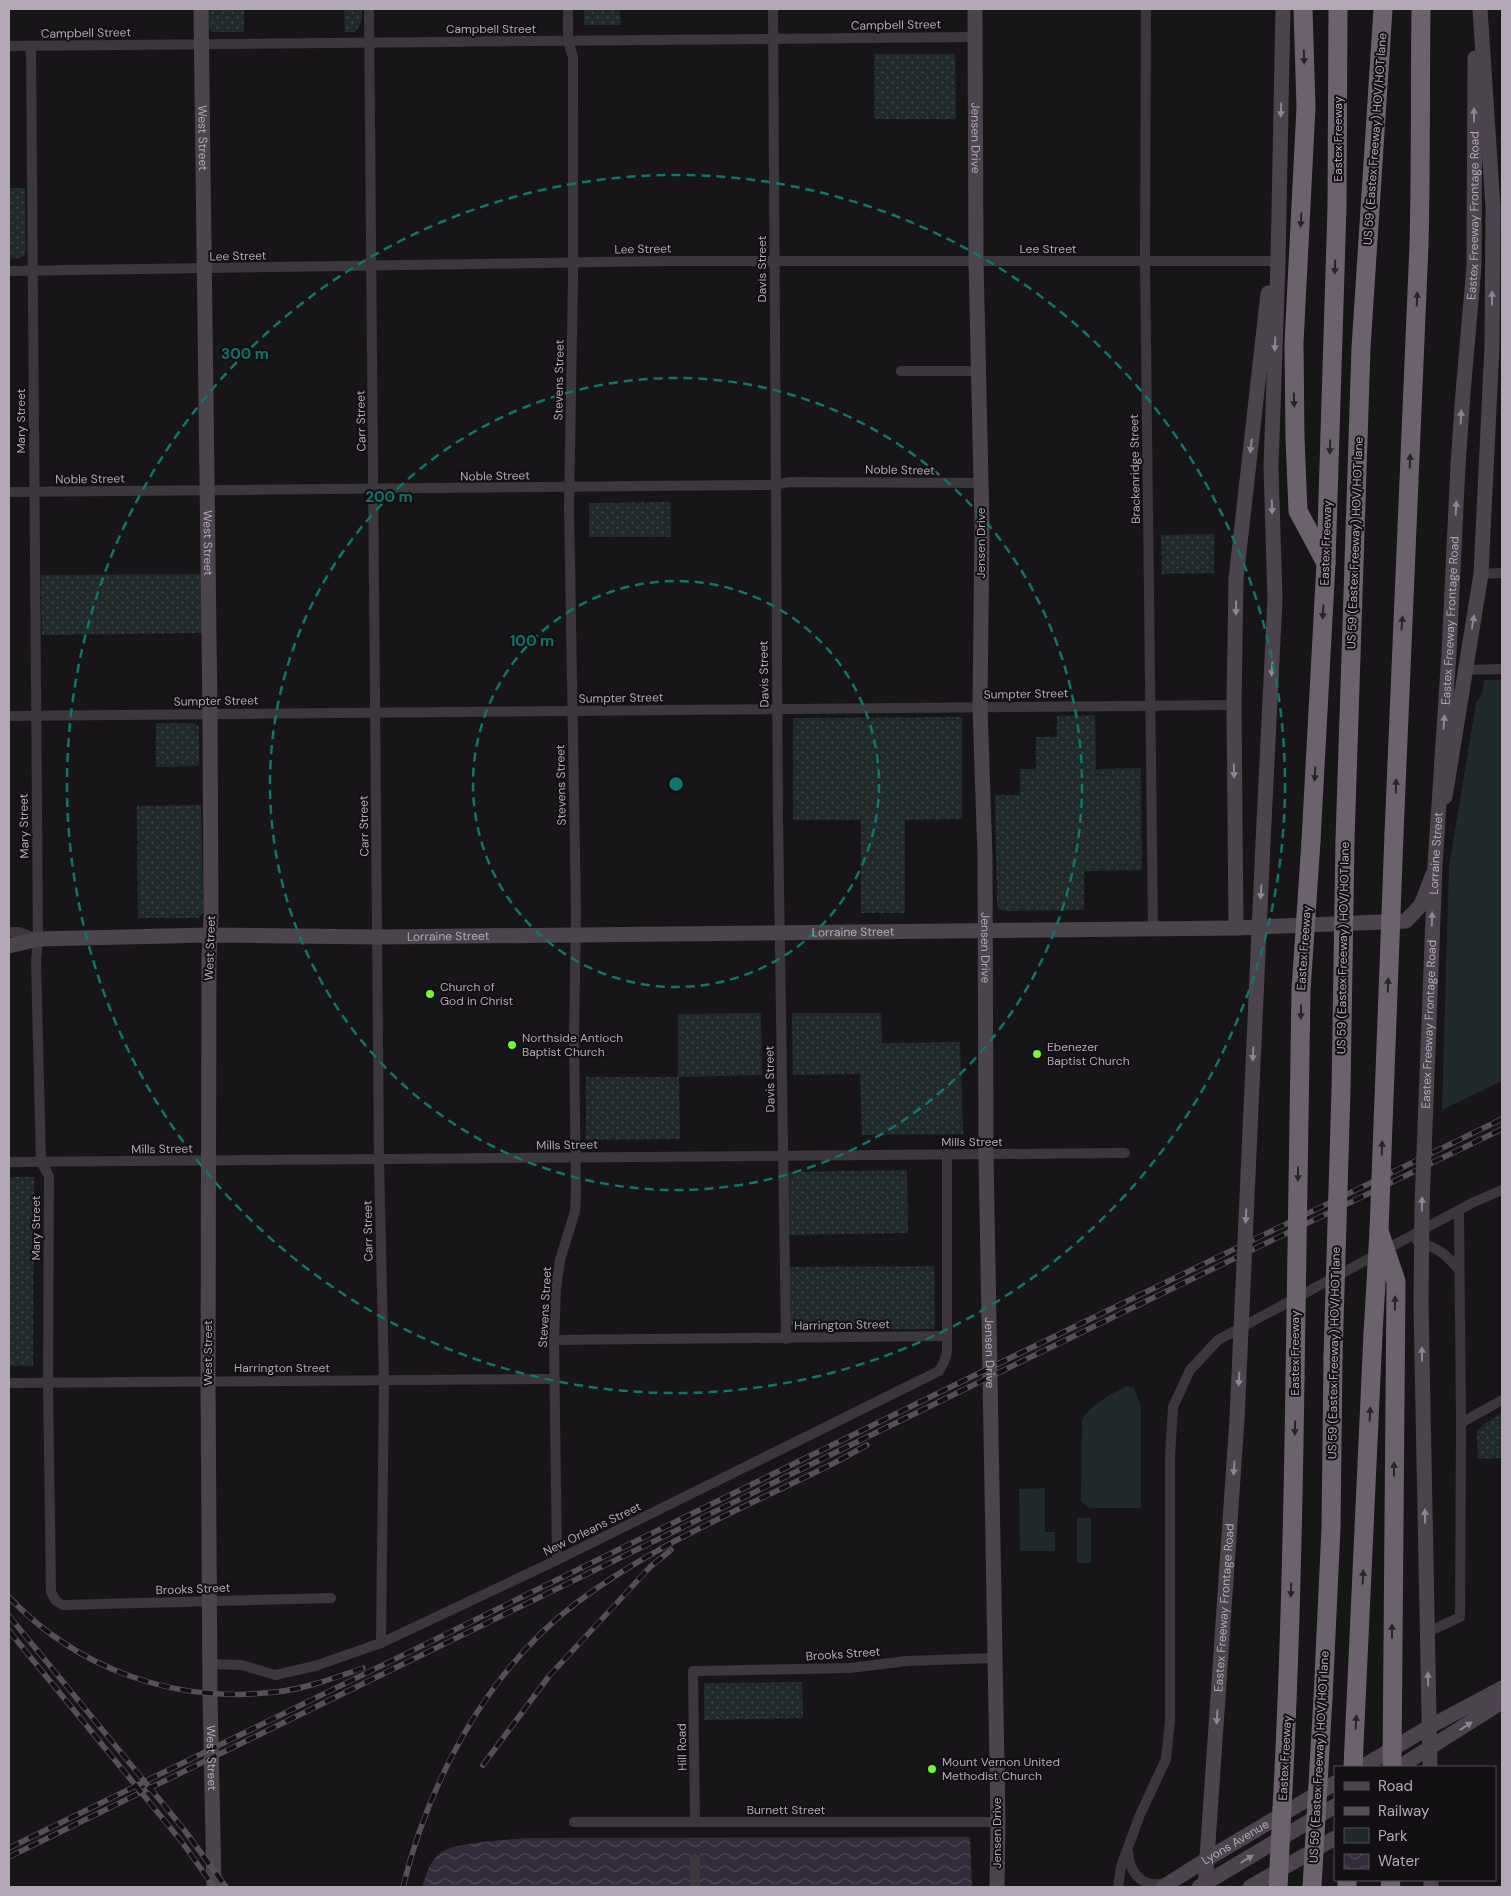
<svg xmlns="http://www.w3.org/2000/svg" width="1511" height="1896" font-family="'DM Sans',sans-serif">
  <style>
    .grass { fill: url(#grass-dots) }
    .park { fill: #212a2b }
    .water { fill: url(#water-waves) }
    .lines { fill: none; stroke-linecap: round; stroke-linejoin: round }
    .street { stroke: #3c363d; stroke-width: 10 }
    .secondary { stroke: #4b444d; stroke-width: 15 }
    .highway { stroke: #6b626e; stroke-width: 19 }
    .rail-casing { stroke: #564f58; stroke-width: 5.5 }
    .rail { stroke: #131013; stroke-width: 4; stroke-dasharray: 11; stroke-linecap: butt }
    .secondary-bridge { stroke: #4b444d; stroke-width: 15 }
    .highway-bridge { stroke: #6b626e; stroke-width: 19 }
    .oneway { fill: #29242a }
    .oneway2 { fill: #8f8493 }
    .ring { fill: none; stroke: #0f766e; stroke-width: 2.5; stroke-dasharray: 9 6 }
    .poi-dot { fill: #70fc29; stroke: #131013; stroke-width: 2 }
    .labels { text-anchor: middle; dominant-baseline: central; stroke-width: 4; stroke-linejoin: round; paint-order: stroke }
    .street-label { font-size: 12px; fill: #b3a7b8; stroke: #131013 }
    .poi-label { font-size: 12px; fill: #b3a7b8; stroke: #131013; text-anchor: start }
    .centre { fill: #0f766e; stroke: #131013; stroke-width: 2.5 }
    .ring-label { font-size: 15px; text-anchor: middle; font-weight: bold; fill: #0f766e; stroke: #131013; stroke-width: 4; stroke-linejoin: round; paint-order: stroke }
  </style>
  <defs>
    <pattern id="grass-dots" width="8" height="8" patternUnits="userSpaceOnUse" patternTransform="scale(1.25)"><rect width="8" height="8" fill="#212a2b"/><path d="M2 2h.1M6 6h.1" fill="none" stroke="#3f4648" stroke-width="1.8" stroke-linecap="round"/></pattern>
    <pattern id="water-waves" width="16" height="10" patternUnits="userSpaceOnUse" patternTransform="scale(1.25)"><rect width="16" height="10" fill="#322b3c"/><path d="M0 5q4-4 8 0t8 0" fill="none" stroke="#4d4756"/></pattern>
  </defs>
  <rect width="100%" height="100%" fill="#181518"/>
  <g class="grass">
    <polygon points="207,9 244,9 244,32 212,32 207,27"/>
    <path d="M344,9H362C362,18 362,24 355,32H345Z"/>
    <polygon points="584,9 620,9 621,25 584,25"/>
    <polygon points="874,54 955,54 956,119 874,119"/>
    <polygon points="9,188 25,188 26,252 25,255 20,258 9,259"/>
    <polygon points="671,502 671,537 589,537 589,503"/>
    <polygon points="1214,534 1214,573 1162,574 1161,535"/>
    <polygon points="201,574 202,633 42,635 41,575"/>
    <polygon points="1095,715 1096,769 1141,768 1142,870 1084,871 1084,910 1005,911 999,909 997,904 995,795 1020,795 1020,769 1036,769 1036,737 1057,737 1057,716"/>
    <polygon points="962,717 962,819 905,820 905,913 861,913 861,820 793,820 793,718"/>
    <polygon points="156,723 193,723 199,726 199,766 156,767"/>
    <polygon points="201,805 203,912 199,918 138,918 137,806"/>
    <polygon points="761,1013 762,1075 679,1077 680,1139 586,1140 586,1077 678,1077 678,1014"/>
    <polygon points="792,1013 881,1013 882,1043 960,1042 963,1134 862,1135 860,1074 793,1075"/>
    <polygon points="907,1170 908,1233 789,1235 788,1172"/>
    <polygon points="9,1177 34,1177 33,1366 9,1366"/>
    <polygon points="934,1266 935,1329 795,1330 791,1325 790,1267"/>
    <polygon points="1502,1413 1502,1458 1478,1459 1477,1431 1484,1424"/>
    <polygon points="802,1682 803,1718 704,1720 704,1683"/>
  </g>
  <g class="park">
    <polygon points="1484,680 1502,680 1502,1081 1442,1110 1449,867 1476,703 1482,694"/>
    <path d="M1127,1386L1134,1388L1141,1407V1508H1090L1081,1502L1082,1419C1092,1404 1111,1394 1127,1386Z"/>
    <polygon points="1045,1488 1045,1532 1055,1532 1055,1551 1020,1551 1019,1489"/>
    <rect x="1077" y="1518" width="14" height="45"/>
  </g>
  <path class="water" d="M970,1837L972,1887H422C426,1875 429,1862 440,1853C453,1842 507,1840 527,1838Z"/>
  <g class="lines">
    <g class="street">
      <polyline points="369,9 379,1159 384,1380 381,1643"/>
      <polyline points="773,9 778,821 786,1339"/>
      <polyline points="1146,9 1145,261 1153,928"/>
      <polyline points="9,46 974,37"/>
      <polyline points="31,46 38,939 36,961 41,1162 49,1176 48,1383 51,1592 56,1601 63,1605 331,1598"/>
      <polyline points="9,271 668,261 1278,261"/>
      <polyline points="901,371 977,371"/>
      <polyline points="9,492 760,485 776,485 788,482 981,483"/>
      <polyline points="1481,574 1502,573"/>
      <polyline points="1466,670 1502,669"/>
      <polyline points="9,716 1234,705"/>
      <polyline points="9,932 19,932 37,939"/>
      <polyline points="9,1162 1125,1153"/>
      <path d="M1417,1241C1439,1249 1444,1252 1459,1270"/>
      <polyline points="554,1340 947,1336"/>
      <polyline points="9,1383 555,1379"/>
      <polyline points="1461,1423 1502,1400"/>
      <polyline points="557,1560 554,1340 556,1289 560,1260 575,1211 576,1192 574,1039 576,912 569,505 573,279 573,57 568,41 568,9"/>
      <polyline points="1426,1633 1460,1617 1461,1423 1459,1212"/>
      <polyline points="210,1664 242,1665 275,1675 315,1666 381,1643 557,1560 939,1371 944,1362 947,1352 947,1154"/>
      <polyline points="574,1822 998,1822"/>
      <polyline points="695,1822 693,1671 850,1668 907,1661 994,1658"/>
      <path d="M1128,1852C1130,1875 1144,1890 1168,1882"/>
      <polyline points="695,1859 695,1887"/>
      <polyline points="1118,1887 1121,1867 1139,1817 1166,1759 1170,1721 1170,1456 1173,1407 1190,1370 1218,1340 1474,1202 1502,1190"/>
    </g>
    <g class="secondary">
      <path id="s1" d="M201,9L210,714L211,916L209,958L208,1381L210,1694L214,1887"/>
      <path id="s2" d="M975,9L976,261L982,525L980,707L985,857L986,1154L998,1822L997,1887"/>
      <path id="s3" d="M1458,465L1463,393L1474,266L1475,58"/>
      <polyline points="1445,797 1481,574 1492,346 1493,208 1480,9"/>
      <polyline points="1263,843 1275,599 1271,467 1278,261 1283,9"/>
      <polyline points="1236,928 1234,705 1236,579 1268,293"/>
      <path id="s4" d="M9,946L38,939L210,935L378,937L1236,928L1406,921L1421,905L1433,874"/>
      <polyline points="1421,1305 1430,1767"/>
      <polyline points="1362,1767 1429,1727 1502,1688"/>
      <polyline points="1399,1767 1502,1702"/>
      <polyline points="1431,1880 1431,1887"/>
      <path id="s5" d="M1163,1887L1207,1859L1335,1783"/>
      <polyline points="1199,1887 1335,1806"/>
      <path id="s6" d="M1205,1887L1237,1419"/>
      <polyline points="1250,1887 1335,1838"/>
    </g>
    <g class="highway">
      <polyline points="1303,9 1306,107 1294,343 1295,438 1298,511 1326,563"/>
      <path d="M1394,834C1401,638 1412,442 1419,245C1421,167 1420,88 1421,9"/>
      <polyline points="1345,840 1361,348 1383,9"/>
      <polyline points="1311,841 1326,563 1337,207 1338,9"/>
      <polyline points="1323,1698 1331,1528 1333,1357"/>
      <polyline points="1353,1767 1373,1334"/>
      <path d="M1282,1808C1290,1665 1293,1522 1295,1379"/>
      <polyline points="1347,1887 1347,1880"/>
      <polyline points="1390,1887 1391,1880"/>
    </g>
    <defs>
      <g id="rail">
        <path d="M9,1597C77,1669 175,1704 275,1692C305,1689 334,1678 363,1668"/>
        <polyline points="9,1616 182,1827 226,1887"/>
        <polyline points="9,1631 182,1842 214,1887"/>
        <polyline points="483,1765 549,1676 627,1592 650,1567 671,1550"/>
        <polyline points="9,1848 971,1377 1502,1119"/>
        <polyline points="9,1857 1006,1369 1502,1129"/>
        <path d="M403,1887C429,1781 487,1671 575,1604C655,1543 749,1506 838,1461L867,1445"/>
      </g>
    </defs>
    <use href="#rail" class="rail-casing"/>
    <use href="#rail" class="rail"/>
    <g class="secondary-bridge">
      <path id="s7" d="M1421,1305L1422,1206L1435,865L1449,653L1458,465"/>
      <polyline points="1237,1419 1263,843"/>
    </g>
    <g class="highway-bridge">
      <polyline points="1379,1231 1396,1281 1392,1767"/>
      <polyline points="1373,1334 1379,1231 1394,834"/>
      <polyline points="1333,1357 1341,1090 1345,840"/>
      <polyline points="1295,1379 1301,990 1311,841"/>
      <polyline points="1278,1887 1282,1808"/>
      <polyline points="1312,1887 1323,1698"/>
    </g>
  </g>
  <defs><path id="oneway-solid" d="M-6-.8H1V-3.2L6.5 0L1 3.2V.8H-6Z" transform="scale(1.25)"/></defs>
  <g class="oneway">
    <use href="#oneway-solid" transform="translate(1304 57) rotate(88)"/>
    <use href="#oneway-solid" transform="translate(1301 220) rotate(93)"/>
    <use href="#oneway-solid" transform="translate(1335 267) rotate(92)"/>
    <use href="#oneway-solid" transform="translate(1417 299) rotate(-88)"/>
    <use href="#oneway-solid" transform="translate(1294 400) rotate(89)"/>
    <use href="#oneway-solid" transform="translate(1330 447) rotate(92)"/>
    <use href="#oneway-solid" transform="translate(1410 461) rotate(-88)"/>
    <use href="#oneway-solid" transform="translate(1323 612) rotate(93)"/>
    <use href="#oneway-solid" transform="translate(1402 623) rotate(-86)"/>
    <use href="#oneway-solid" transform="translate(1315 774) rotate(93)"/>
    <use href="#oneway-solid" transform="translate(1396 786) rotate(-88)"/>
    <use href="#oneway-solid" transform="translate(1388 985) rotate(-88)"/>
    <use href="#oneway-solid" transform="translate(1301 1012) rotate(91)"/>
    <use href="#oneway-solid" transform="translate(1382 1148) rotate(-88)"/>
    <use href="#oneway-solid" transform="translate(1298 1174) rotate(91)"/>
    <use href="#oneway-solid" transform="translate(1395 1303) rotate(-89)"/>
    <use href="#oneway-solid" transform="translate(1370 1414) rotate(-87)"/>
    <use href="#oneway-solid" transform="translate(1295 1428) rotate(91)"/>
    <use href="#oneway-solid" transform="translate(1394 1469) rotate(-90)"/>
    <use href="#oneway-solid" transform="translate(1363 1577) rotate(-87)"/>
    <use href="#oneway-solid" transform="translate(1291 1590) rotate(92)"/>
    <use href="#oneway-solid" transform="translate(1392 1631) rotate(-90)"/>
    <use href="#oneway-solid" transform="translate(1356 1722) rotate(-87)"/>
  </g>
  <g class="oneway2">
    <use href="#oneway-solid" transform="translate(1281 110) rotate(91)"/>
    <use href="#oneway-solid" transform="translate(1474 115) rotate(-90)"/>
    <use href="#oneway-solid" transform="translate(1492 298) rotate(-89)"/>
    <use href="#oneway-solid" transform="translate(1275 344) rotate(92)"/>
    <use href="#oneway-solid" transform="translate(1461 417) rotate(-87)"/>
    <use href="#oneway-solid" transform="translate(1251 446) rotate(97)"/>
    <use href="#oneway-solid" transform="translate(1272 507) rotate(88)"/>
    <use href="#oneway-solid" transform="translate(1456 508) rotate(-87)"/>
    <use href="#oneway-solid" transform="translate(1236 608) rotate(91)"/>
    <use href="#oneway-solid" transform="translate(1473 622) rotate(-81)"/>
    <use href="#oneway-solid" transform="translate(1272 669) rotate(93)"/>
    <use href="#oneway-solid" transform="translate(1444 722) rotate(-86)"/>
    <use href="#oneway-solid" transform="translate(1234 771) rotate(89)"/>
    <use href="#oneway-solid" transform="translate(1261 892) rotate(93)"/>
    <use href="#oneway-solid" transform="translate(1432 919) rotate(-88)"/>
    <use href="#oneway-solid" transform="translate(1253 1054) rotate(93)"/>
    <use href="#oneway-solid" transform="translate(1422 1204) rotate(-89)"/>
    <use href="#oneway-solid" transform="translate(1246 1216) rotate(93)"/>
    <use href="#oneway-solid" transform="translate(1422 1354) rotate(-91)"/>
    <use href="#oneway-solid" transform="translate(1239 1379) rotate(93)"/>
    <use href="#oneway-solid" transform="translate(1234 1468) rotate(94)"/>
    <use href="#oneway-solid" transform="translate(1425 1516) rotate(-91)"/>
    <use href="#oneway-solid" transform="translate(1428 1679) rotate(-92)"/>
    <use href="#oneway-solid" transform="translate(1217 1717) rotate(94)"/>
    <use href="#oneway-solid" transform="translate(1466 1726) rotate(-33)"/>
    <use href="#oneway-solid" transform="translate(1247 1859) rotate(-31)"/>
  </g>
  <g class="ring">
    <circle cx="676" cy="784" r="203"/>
    <circle cx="676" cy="784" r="406"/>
    <circle cx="676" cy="784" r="609"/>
  </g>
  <g class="poi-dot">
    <circle cx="430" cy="994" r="5"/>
    <circle cx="512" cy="1045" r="5"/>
    <circle cx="1037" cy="1054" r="5"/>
    <circle cx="932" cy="1769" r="5"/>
  </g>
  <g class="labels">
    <g class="street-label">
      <text transform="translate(896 25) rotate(-1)">Campbell Street</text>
      <text x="491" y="29">Campbell Street</text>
      <text transform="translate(86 33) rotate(-1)">Campbell Street</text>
      <text stroke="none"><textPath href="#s1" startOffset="129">West Street</textPath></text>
      <text stroke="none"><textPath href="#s2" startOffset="129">Jensen Drive</textPath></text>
      <text transform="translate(1338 139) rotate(-90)">Eastex Freeway</text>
      <text transform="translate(1375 139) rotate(-86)">US 59 (Eastex Freeway) HOV/HOT lane</text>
      <text stroke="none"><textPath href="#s3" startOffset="250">Eastex Freeway Frontage Road</textPath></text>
      <text transform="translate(643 249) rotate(-1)">Lee Street</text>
      <text x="1048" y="249">Lee Street</text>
      <text transform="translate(238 256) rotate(-1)">Lee Street</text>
      <text transform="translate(762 269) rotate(-90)">Davis Street</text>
      <text transform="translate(559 380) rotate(-89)">Stevens Street</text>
      <text transform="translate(21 421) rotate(-90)">Mary Street</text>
      <text transform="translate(361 421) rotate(-91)">Carr Street</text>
      <text transform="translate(1135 469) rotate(-91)">Brackenridge Street</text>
      <text transform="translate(900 470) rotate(1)">Noble Street</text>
      <text transform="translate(495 476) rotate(-1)">Noble Street</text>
      <text transform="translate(90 479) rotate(-1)">Noble Street</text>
      <text stroke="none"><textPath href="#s1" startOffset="534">West Street</textPath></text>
      <text transform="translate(981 543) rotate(-90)">Jensen Drive</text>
      <text transform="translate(1326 543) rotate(-88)">Eastex Freeway</text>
      <text transform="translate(1355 543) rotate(-88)">US 59 (Eastex Freeway) HOV/HOT lane</text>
      <text stroke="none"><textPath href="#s7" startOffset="685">Eastex Freeway Frontage Road</textPath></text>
      <text transform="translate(764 674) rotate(-91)">Davis Street</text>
      <text transform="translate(1026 694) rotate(-1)">Sumpter Street</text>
      <text transform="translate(621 698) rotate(-1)">Sumpter Street</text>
      <text transform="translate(216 701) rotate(-1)">Sumpter Street</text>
      <text transform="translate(561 785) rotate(-91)">Stevens Street</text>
      <text transform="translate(24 826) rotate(-91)">Mary Street</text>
      <text transform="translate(364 826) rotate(-91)">Carr Street</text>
      <text stroke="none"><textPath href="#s7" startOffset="452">Lorraine Street</textPath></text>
      <text stroke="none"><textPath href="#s4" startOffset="845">Lorraine Street</textPath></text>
      <text stroke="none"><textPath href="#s4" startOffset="440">Lorraine Street</textPath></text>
      <text transform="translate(210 948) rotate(-88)">West Street</text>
      <text stroke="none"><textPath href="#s2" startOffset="939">Jensen Drive</textPath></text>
      <text transform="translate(1304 948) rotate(-86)">Eastex Freeway</text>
      <text transform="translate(1343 948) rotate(-89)">US 59 (Eastex Freeway) HOV/HOT lane</text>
      <text stroke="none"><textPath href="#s7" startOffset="281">Eastex Freeway Frontage Road</textPath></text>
      <text transform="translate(770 1079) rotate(-91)">Davis Street</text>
      <text x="972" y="1142">Mills Street</text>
      <text transform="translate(567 1145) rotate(-1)">Mills Street</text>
      <text transform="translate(162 1149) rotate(-1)">Mills Street</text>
      <text transform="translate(36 1228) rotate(-90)">Mary Street</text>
      <text transform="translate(368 1231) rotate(-91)">Carr Street</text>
      <text transform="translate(545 1307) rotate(-87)">Stevens Street</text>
      <text transform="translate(842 1325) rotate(-1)">Harrington Street</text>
      <text transform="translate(208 1353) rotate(-90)">West Street</text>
      <text stroke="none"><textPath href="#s2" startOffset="1344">Jensen Drive</textPath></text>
      <text transform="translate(1295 1353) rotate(-90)">Eastex Freeway</text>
      <text transform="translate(1334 1353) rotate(-89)">US 59 (Eastex Freeway) HOV/HOT lane</text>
      <text x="282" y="1368">Harrington Street</text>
      <text transform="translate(592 1529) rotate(-26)">New Orleans Street</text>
      <text transform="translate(193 1589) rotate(-2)">Brooks Street</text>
      <text stroke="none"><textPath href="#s6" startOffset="280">Eastex Freeway Frontage Road</textPath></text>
      <text transform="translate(843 1654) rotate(-4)">Brooks Street</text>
      <text transform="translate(682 1747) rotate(-91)">Hill Road</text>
      <text transform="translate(1319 1757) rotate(-87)">US 59 (Eastex Freeway) HOV/HOT lane</text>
      <text stroke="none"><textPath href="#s1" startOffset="1749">West Street</textPath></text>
      <text transform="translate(1285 1758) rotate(-87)">Eastex Freeway</text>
      <text x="786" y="1810">Burnett Street</text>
      <text transform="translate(997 1833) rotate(-90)">Jensen Drive</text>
      <text stroke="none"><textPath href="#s5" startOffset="85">Lyons Avenue</textPath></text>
    </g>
    <g class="poi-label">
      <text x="440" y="987">Church of<tspan x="440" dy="14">God in Christ</tspan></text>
      <text x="522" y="1038">Northside Antioch<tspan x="522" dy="14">Baptist Church</tspan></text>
      <text x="1047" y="1047">Ebenezer<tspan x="1047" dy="14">Baptist Church</tspan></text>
      <text x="942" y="1762">Mount Vernon United<tspan x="942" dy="14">Methodist Church</tspan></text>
    </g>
  </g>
  <circle cx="676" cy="784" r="8" class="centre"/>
  <g class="ring-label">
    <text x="245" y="359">300 m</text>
    <text x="389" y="502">200 m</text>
    <text x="532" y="646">100 m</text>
  </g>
  <rect width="1511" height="1896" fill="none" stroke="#b3a7b8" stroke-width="20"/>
  <rect x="1334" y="1766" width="162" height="115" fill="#131013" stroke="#534c55"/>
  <rect x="1344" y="1782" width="25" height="8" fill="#4b444d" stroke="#534c55"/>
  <text x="1378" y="1791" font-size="15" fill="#b3a7b8">Road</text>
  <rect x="1344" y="1807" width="25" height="8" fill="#564f58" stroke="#534c55"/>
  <text x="1378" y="1816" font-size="15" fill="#b3a7b8">Railway</text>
  <rect x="1344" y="1828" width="25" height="15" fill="#212a2b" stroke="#534c55"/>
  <text x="1378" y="1841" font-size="15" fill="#b3a7b8">Park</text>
  <rect x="1344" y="1854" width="25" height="15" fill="url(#water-waves)" stroke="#534c55"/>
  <text x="1378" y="1866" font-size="15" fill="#b3a7b8">Water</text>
</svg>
